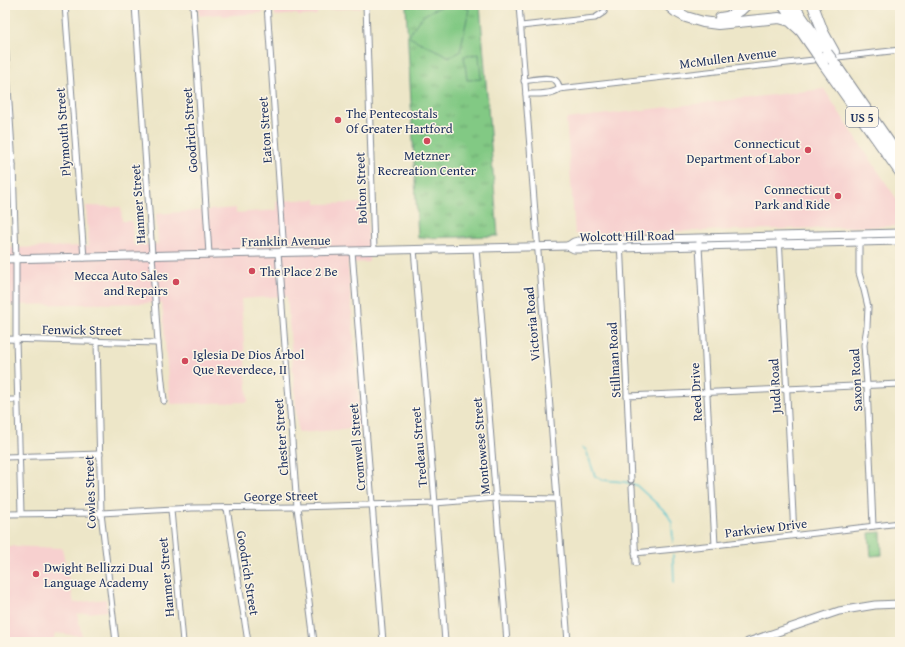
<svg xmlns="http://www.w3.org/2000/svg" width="905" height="647" font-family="'Gentium Book Plus',serif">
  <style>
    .built { fill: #f7d0cf }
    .park { fill: url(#park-tufts); stroke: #4e7c71 }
    .pitch { fill: #82c984; stroke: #4e7c71 }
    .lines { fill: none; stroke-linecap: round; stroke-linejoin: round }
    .stream { stroke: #57c4cf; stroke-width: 1.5 }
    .minor-casing { stroke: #848a93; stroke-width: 7 }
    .tertiary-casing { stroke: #848a93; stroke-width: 9 }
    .secondary-casing { stroke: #848a93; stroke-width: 9 }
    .motorway-casing { stroke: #848a93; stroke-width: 12 }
    .minor { stroke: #fff; stroke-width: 5 }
    .tertiary { stroke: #fff; stroke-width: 7 }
    .secondary { stroke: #fff; stroke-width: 7 }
    .motorway { stroke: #fff; stroke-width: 10 }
    .motorway-bridge-casing { stroke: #848a93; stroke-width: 12; stroke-linecap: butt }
    .motorway-bridge { stroke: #fff; stroke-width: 10 }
    .poi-dot { fill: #d1495b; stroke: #fcf5e5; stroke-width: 1.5 }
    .labels { text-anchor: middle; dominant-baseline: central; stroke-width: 3; stroke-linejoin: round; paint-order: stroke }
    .shield { fill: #fcf5e5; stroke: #5e6a86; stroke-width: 1 }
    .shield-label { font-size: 12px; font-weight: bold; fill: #1b2f5e }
    .street-label { font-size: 13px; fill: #1b2f5e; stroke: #fcf5e5 }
    .poi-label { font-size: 13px; fill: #1b2f5e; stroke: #fcf5e5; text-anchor: start }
  </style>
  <defs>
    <pattern id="park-tufts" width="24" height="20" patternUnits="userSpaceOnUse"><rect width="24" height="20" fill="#82c984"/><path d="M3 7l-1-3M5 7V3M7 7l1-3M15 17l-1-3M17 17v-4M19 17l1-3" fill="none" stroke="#6aa46f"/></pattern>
  </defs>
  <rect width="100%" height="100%" fill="#fcf5e5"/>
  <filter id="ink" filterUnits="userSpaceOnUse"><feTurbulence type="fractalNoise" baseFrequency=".025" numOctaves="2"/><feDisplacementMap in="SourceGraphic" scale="8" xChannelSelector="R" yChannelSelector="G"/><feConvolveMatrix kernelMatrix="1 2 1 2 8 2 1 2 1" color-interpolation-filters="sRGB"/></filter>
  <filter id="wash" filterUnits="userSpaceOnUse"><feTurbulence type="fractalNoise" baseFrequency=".012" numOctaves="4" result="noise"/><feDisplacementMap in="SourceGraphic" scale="16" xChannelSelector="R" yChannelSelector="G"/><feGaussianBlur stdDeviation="0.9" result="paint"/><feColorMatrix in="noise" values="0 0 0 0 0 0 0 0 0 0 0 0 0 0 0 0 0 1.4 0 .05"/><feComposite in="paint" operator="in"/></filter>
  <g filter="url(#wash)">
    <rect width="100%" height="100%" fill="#ede6c8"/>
    <g class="built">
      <polygon points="198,5 262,5 263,13 222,16 222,14 199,16"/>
      <polygon points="274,5 360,5 360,8 317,10 317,15 298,16 297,14 275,16"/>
      <polygon points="824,89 852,132 900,204 900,226 575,234 566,119"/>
      <polygon points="316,199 316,204 367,203 369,262 348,263 361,428 298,433 287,296 241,299 248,402 170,404 162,303 5,305 5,248 89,246 86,206 121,207 122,221 132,221 133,245 158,244 156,214 236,208 236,213 277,210 276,201"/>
      <polygon points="5,546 62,548 74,603 106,599 107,611 77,614 82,636 55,633 53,642 5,642"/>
    </g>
    <g class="park">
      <polygon points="428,5 480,5 498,236 418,238 406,6"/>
      <polygon points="881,532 882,555 871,556 869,533"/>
    </g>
    <g class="pitch">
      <path d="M446,5H457L469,9L460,52L450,57L409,37C418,17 426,12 446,5Z"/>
      <polygon points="479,54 481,79 467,80 464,56"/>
    </g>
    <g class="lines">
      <g class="stream">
        <polyline points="582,447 586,450 595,476 603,480 625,482 636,485 667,513 672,523 673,542"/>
        <polyline points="673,555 674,583"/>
      </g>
    </g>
  </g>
  <g filter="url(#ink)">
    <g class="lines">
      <defs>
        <g id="minor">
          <polyline points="65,5 84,258"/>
          <polyline points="135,5 158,343 164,401"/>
          <polyline points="193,5 209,254"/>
          <polyline points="267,5 284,253"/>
          <polyline points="366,5 374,250"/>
          <polyline points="519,5 568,642"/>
          <polyline points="521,26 595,18 604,12"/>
          <polyline points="5,41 13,165 16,259 16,339 21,513"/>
          <polyline points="829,58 900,50"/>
          <path d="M524,81C532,80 548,76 555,80C558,82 559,85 559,89"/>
          <path d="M526,94C535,94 552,95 559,89L822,59"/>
          <polyline points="5,166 13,165"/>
          <polyline points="859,234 859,273 864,290 868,307 867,327 864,345 867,385 873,526"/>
          <polyline points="779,236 794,535"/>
          <polyline points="699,238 699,246 715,545"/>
          <polyline points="620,240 631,480"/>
          <polyline points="476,248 507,642"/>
          <polyline points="414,249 435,503 445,642"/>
          <polyline points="352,251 383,642"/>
          <polyline points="278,253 297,507 314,642"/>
          <polyline points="5,339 158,343"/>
          <polyline points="97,341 101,513 116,642"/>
          <polyline points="627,396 900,384"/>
          <polyline points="5,400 18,400"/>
          <polyline points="5,457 100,454"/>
          <polyline points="632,487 636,563"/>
          <polyline points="227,508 248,642"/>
          <polyline points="171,510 183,642"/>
          <polyline points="5,514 101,513 192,508 297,507 435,503 496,498 557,499"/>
          <polyline points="635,553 715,545 900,523"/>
        </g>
        <polyline id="tertiary" points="748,642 839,611 875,605 900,604"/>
        <g id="secondary">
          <polyline points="568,246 574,242 578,241 900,233"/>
          <polyline points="568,246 574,249 580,249 900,241"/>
          <polyline points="5,259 568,246"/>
        </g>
        <g id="motorway">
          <polyline points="668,5 675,11 686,17 703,22 718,24 779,18 790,21 800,30"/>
          <polyline points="783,5 817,54"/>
          <polyline points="793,5 827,53"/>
          <polyline points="813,5 823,32 834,52"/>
          <path d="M720,18C731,17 739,13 746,5"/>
          <polyline points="833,61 900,158"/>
          <polyline points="823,63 900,172"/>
        </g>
      </defs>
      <use href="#minor" class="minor-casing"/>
      <use href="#tertiary" class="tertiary-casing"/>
      <use href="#secondary" class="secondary-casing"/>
      <use href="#motorway" class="motorway-casing"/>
      <use href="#minor" class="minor"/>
      <use href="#tertiary" class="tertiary"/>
      <use href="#secondary" class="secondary"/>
      <use href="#motorway" class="motorway"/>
      <defs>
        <g id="motorway-bridge">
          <polyline points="827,53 833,61"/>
          <polyline points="817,54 823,63"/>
        </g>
      </defs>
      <use href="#motorway-bridge" class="motorway-bridge-casing"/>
      <use href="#motorway-bridge" class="motorway-bridge"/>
    </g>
  </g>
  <g class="poi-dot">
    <circle cx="338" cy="120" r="4"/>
    <circle cx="427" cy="141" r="4"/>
    <circle cx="808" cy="150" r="4"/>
    <circle cx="838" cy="196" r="4"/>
    <circle cx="252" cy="271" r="4"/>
    <circle cx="176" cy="282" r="4"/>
    <circle cx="185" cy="361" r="4"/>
    <circle cx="36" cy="574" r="4"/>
  </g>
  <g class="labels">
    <rect class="shield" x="846" y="107" width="32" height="20" rx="3"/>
    <g class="shield-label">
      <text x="862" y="117">US 5</text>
    </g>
    <g class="street-label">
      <text transform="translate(728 58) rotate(-7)">McMullen Avenue</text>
      <text transform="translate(190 130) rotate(-94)">Goodrich Street</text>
      <text transform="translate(265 130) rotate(-94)">Eaton Street</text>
      <text transform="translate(63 132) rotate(-94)">Plymouth Street</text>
      <text transform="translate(361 188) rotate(-92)">Bolton Street</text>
      <text transform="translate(138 204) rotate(-94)">Hanmer Street</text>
      <text transform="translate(627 236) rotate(-1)">Wolcott Hill Road</text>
      <text transform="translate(286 241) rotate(-1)">Franklin Avenue</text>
      <text transform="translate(532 324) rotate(-95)">Victoria Road</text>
      <text transform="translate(82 330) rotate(1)">Fenwick Street</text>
      <text transform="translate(614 360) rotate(-93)">Stillman Road</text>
      <text transform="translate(856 380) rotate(-93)">Saxon Road</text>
      <text transform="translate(775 386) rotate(-93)">Judd Road</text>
      <text transform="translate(696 392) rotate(-93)">Reed Drive</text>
      <text transform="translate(281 437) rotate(-94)">Chester Street</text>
      <text transform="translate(481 446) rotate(-95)">Montowese Street</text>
      <text transform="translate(357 447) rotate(-95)">Cromwell Street</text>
      <text transform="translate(419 447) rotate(-95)">Tredeau Street</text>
      <text transform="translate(90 492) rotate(-92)">Cowles Street</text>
      <text transform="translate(281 496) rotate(-1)">George Street</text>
      <text transform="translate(766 528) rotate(-7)">Parkview Drive</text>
      <text transform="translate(248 573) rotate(81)">Goodrich Street</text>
      <text transform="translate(166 577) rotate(-95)">Hanmer Street</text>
    </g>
    <g class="poi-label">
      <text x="346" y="113">The Pentecostals<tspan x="346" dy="15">Of Greater Hartford</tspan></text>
      <text x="800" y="143" text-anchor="end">Connecticut<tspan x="800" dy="15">Department of Labor</tspan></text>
      <text x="427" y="155" text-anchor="middle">Metzner<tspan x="427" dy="15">Recreation Center</tspan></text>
      <text x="830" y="189" text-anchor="end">Connecticut<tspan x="830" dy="15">Park and Ride</tspan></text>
      <text x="260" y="271">The Place 2 Be</text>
      <text x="168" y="275" text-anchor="end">Mecca Auto Sales<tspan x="168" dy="15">and Repairs</tspan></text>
      <text x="193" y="354">Iglesia De Dios Árbol<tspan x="193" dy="15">Que Reverdece, II</tspan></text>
      <text x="44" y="567">Dwight Bellizzi Dual<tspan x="44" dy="15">Language Academy</tspan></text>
    </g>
  </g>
  <rect width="905" height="647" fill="none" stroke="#fcf5e5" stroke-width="20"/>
</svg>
